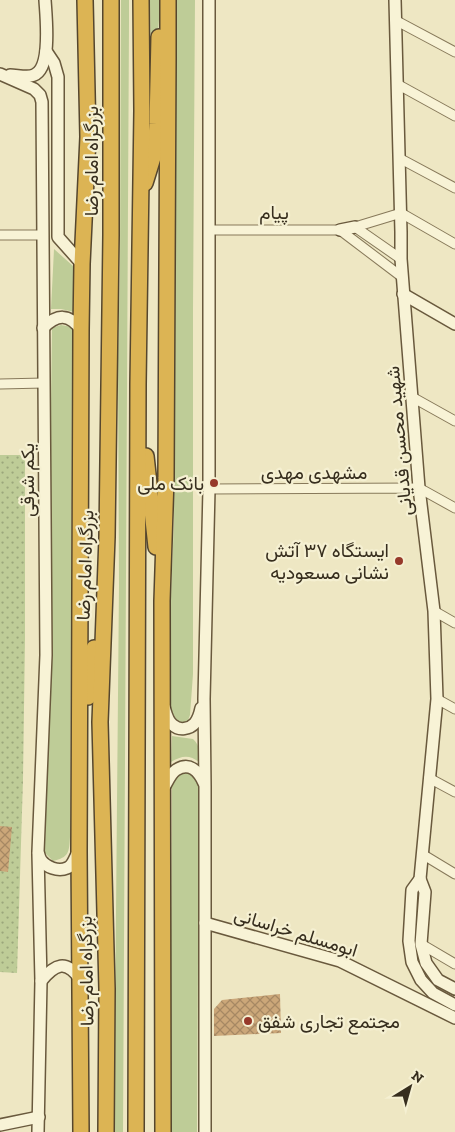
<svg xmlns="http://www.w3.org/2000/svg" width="455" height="1132" font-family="'Zilla Slab',Vazirmatn,serif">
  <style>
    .green { fill: #becc97 }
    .park { fill: url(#park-dots) }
    .building { fill: url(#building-cross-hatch) }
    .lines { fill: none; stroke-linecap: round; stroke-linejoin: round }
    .street-casing { stroke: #87795a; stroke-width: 11 }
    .secondary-casing { stroke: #69593d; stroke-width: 14 }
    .highway-casing { stroke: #55462e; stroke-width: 18 }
    .street { stroke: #f8f3d6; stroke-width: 9 }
    .secondary { stroke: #f8f3d6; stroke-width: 11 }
    .highway { stroke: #dcb454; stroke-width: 15 }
    .poi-dot { fill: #96392a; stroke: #f5f0d2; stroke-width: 2 }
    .labels { text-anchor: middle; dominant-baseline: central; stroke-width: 4.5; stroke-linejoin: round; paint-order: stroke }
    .street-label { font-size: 19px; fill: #372e1e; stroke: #f5f0d2 }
    .poi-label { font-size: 19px; fill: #372e1e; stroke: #f5f0d2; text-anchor: end }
  </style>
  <defs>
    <pattern id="park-dots" width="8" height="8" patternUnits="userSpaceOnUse" patternTransform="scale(1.25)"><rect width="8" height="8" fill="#becc97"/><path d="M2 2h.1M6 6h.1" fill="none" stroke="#9ba67b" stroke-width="1.8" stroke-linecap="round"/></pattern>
    <pattern id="building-cross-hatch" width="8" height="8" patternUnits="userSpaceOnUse" patternTransform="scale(1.25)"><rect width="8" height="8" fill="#cba779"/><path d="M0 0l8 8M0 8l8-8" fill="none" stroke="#a68863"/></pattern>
  </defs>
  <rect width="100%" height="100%" fill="#eee7c3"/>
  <g class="green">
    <polygon points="121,0 129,0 129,21 123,1132 114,1132 119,585 118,358 120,267"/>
    <polygon points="150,0 161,0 155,61 151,66"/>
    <polygon points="175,0 195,0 193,309 193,674 190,715 187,723 175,722 169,715 167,699 174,520"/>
    <polygon points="54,249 73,266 74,312 61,309 51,309"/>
    <path d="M61,325L72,327L70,837C69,853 69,857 53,861L45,853L52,328Z"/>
    <path d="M172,736L193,739C201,747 199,751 199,762C189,754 181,756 171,762Z"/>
    <polygon points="185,772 195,773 199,785 197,1132 170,1132 172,783 178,775"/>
  </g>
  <polygon class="park" points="0,455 25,455 25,638 23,779 17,973 0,972"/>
  <g class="building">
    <polygon points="0,826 12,827 8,872 0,871"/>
    <polygon points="280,994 281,1033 214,1036 214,1009 222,1000"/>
  </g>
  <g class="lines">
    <defs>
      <g id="street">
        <polyline points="395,20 455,52"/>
        <polyline points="397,84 455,116"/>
        <polyline points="399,158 455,188"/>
        <polyline points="355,227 401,213 455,244"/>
        <polyline points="355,227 401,259"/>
        <polyline points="209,230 340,230 402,277"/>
        <polyline points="0,235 43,235"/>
        <polyline points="0,384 44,383"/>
        <polyline points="412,397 455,421"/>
        <polyline points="209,489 419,488 455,508"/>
        <polyline points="434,611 455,623"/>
        <polyline points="437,699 455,709"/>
        <polyline points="429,778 455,792"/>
        <polyline points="422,854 455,874"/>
        <polyline points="421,944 455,964"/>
      </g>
      <g id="secondary">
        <polyline points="395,0 401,232 401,259 419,488 434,611 437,699 420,879 412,890 409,941 412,962 421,980 433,993 455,1005"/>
        <polyline points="46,51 54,63 58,77 58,237 82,264"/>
        <path d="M0,74L34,89L40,95L42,102L46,655L38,852C39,854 39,857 41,860C46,867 58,872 67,868C73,866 75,857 78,852"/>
        <path d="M10,75C17,75 28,78 34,75C52,68 46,17 45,0"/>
        <polyline points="340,230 355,227"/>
        <polyline points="403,294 455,324"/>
        <path d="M43,328C57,314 69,313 81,330"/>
        <path d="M164,707C166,713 167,721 173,725C179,731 190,729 195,723C198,719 200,713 201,708"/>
        <path d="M163,789C167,783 170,774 176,770C190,761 199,772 204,783"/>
        <polyline points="38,854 41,981 38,1132"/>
        <polyline points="420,879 425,892 421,944 426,963 438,980 455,989"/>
        <polyline points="205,923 340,961 455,1018"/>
        <path d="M41,981C55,964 66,959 80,979"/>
        <polyline points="0,1125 39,1117"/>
        <polyline points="205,1132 205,786 204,699 209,489 209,0"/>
      </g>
      <g id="highway">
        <polyline points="145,183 155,151 157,124 159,37"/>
        <polyline points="146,456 156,547"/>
        <polyline points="88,697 94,648"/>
        <polyline points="81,1132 79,851 81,330 82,264 88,137 85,0"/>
        <polyline points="106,1132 107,989 100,722 107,537 111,235 111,0"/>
        <polyline points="136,1132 138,384 142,111 141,0"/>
        <polyline points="163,1132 162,601 166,478 168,57 168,0"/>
      </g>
    </defs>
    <use href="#street" class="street-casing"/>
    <use href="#secondary" class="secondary-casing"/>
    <use href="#highway" class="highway-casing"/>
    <use href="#street" class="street"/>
    <use href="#secondary" class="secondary"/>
    <use href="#highway" class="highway"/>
  </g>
  <g class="poi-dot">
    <circle cx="214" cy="483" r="5"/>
    <circle cx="399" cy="561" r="5"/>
    <circle cx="248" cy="1021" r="5"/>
  </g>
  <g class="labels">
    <g class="street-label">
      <text transform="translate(91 161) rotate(-90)">بزرگراه امام رضا</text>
      <text x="274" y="212">پیام</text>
      <text transform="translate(399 441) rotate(-95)">شهید محسن قدیانی</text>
      <text x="314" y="472">مشهدی مهدی</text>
      <text transform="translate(27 480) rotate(-90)">یکم شرقی</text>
      <text transform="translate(85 565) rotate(-88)">بزرگراه امام رضا</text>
      <text transform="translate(296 932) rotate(17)">ابومسلم خراسانی</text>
      <text transform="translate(86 971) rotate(-91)">بزرگراه امام رضا</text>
    </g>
    <g class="poi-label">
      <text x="204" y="483">بانک ملی</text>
      <text x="389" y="550">ایستگاه ۳۷ آتش<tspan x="389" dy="22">نشانی مسعودیه</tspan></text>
      <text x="258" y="1021" text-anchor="start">مجتمع تجاری شفق</text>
    </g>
  </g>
  <g transform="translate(410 1087) rotate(37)" stroke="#f5f0d2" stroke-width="4" paint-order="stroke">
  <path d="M0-4L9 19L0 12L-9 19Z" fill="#372e1e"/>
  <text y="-8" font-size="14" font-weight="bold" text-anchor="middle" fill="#372e1e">N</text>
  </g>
</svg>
